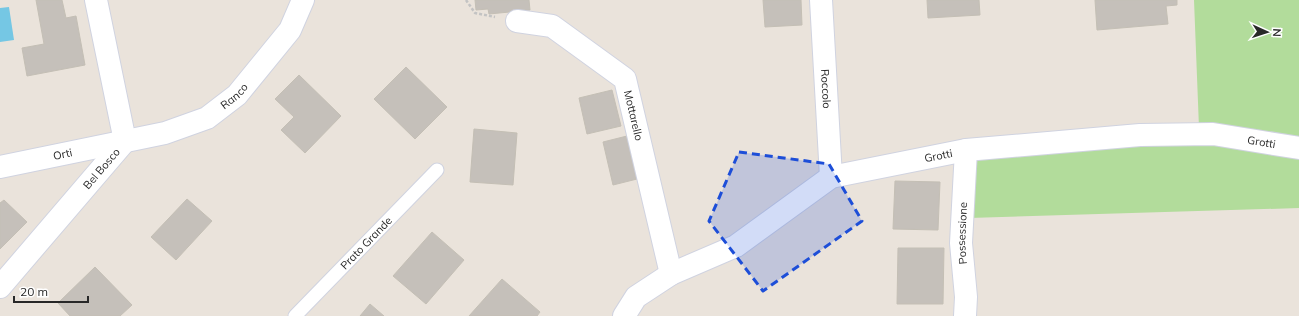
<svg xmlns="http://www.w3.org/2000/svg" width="1299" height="316" font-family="Mulish,sans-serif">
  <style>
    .green { fill: #b2dc9b }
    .water { fill: #75c7e4 }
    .building { fill: #c5c0ba; stroke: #c4bfb5 }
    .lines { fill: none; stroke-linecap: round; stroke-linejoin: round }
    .lane-casing { stroke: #d0d3e0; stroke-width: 15 }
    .street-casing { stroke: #d0d3e0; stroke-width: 24 }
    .path { stroke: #c3c3c3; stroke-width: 2.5; stroke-dasharray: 3 2; stroke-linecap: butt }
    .lane { stroke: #fff; stroke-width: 13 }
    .street { stroke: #fff; stroke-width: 22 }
    .marked { fill: #1d4ed8; fill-opacity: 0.2; stroke: #1d4ed8; stroke-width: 3; stroke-dasharray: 8 5; stroke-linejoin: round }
    .labels { text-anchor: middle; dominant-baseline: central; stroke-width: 3; stroke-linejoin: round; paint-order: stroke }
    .street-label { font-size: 11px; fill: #282828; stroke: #fff }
  </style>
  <rect width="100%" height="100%" fill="#eae3db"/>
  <polygon class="green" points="1194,0 1299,0 1299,208 969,218 964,152 1199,128"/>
  <polygon class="water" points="9,7 14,40 0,42 0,8"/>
  <g class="building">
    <polygon points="36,0 62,0 66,18 76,16 85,65 27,76 22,48 44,44"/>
    <polygon points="475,0 529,0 530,10 489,14 488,9 476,10"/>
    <polygon points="763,0 801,0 802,25 765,27"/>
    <polygon points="927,0 979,0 980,15 928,18"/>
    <polygon points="1095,0 1177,0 1177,5 1166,6 1168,24 1097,30"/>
    <polygon points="406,67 447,107 415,139 374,99"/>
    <polygon points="299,75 341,116 305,153 281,130 294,117 275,99"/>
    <polygon points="612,90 621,126 587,134 579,98"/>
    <polygon points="474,129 517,133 513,185 470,182"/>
    <polygon points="635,134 645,177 613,185 603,142"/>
    <polygon points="895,181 940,182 938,230 893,229"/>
    <polygon points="187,199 212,221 176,260 151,237"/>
    <polygon points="4,200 27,222 0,249 0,203"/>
    <polygon points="432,232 464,260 426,304 393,276"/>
    <polygon points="898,248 944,248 943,304 897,304"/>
    <polygon points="95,267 132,305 120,316 70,316 58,303"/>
    <polygon points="502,279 540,312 537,316 469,316"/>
    <polygon points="370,304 384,316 360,316"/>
  </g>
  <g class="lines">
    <defs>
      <g id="lane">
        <path id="s1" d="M295,316L437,170"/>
      </g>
      <g id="street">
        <path id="s2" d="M821,0L831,177"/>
        <path id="s3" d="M517,21L552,26L625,79L671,274"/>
        <path id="s4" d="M0,167L165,133L207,118L237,95L290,30L303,0"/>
        <path id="s5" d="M0,287L125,141L96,0"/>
        <path id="s6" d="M624,316L636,297L671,274L736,246L831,177L966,150L1140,135L1213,134L1299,148"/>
        <path id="s7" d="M965,316L966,297L961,243L966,150"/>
      </g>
    </defs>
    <use href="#lane" class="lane-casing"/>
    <use href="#street" class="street-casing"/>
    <polyline class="path" points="466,0 475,13 495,17"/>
    <use href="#lane" class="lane"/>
    <use href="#street" class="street"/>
  </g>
  <path class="marked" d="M739,152L829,164L862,221L763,291L709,221Z"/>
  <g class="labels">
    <g class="street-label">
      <text stroke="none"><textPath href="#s2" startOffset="89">Roccolo</textPath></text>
      <text stroke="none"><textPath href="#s4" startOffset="248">Ranco</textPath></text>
      <text stroke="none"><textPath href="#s3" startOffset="163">Mottarello</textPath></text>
      <text stroke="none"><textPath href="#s6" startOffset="687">Grotti</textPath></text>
      <text stroke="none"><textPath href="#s4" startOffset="64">Orti</textPath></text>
      <text stroke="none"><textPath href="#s6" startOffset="362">Grotti</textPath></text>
      <text stroke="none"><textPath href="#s5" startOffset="156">Bel Bosco</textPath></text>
      <text stroke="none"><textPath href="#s7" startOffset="83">Possessione</textPath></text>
      <text stroke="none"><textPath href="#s1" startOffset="102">Prato Grande</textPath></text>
    </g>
  </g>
  <g transform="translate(1267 32) rotate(93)" stroke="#ffffff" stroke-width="3" paint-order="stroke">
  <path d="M0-3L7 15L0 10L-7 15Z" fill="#282828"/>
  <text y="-6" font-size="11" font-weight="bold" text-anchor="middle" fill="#282828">N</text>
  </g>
  <path d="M14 296v6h74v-6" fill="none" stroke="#282828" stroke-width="2"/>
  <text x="20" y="296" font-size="12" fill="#282828" stroke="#ffffff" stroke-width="3" paint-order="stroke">20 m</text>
</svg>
